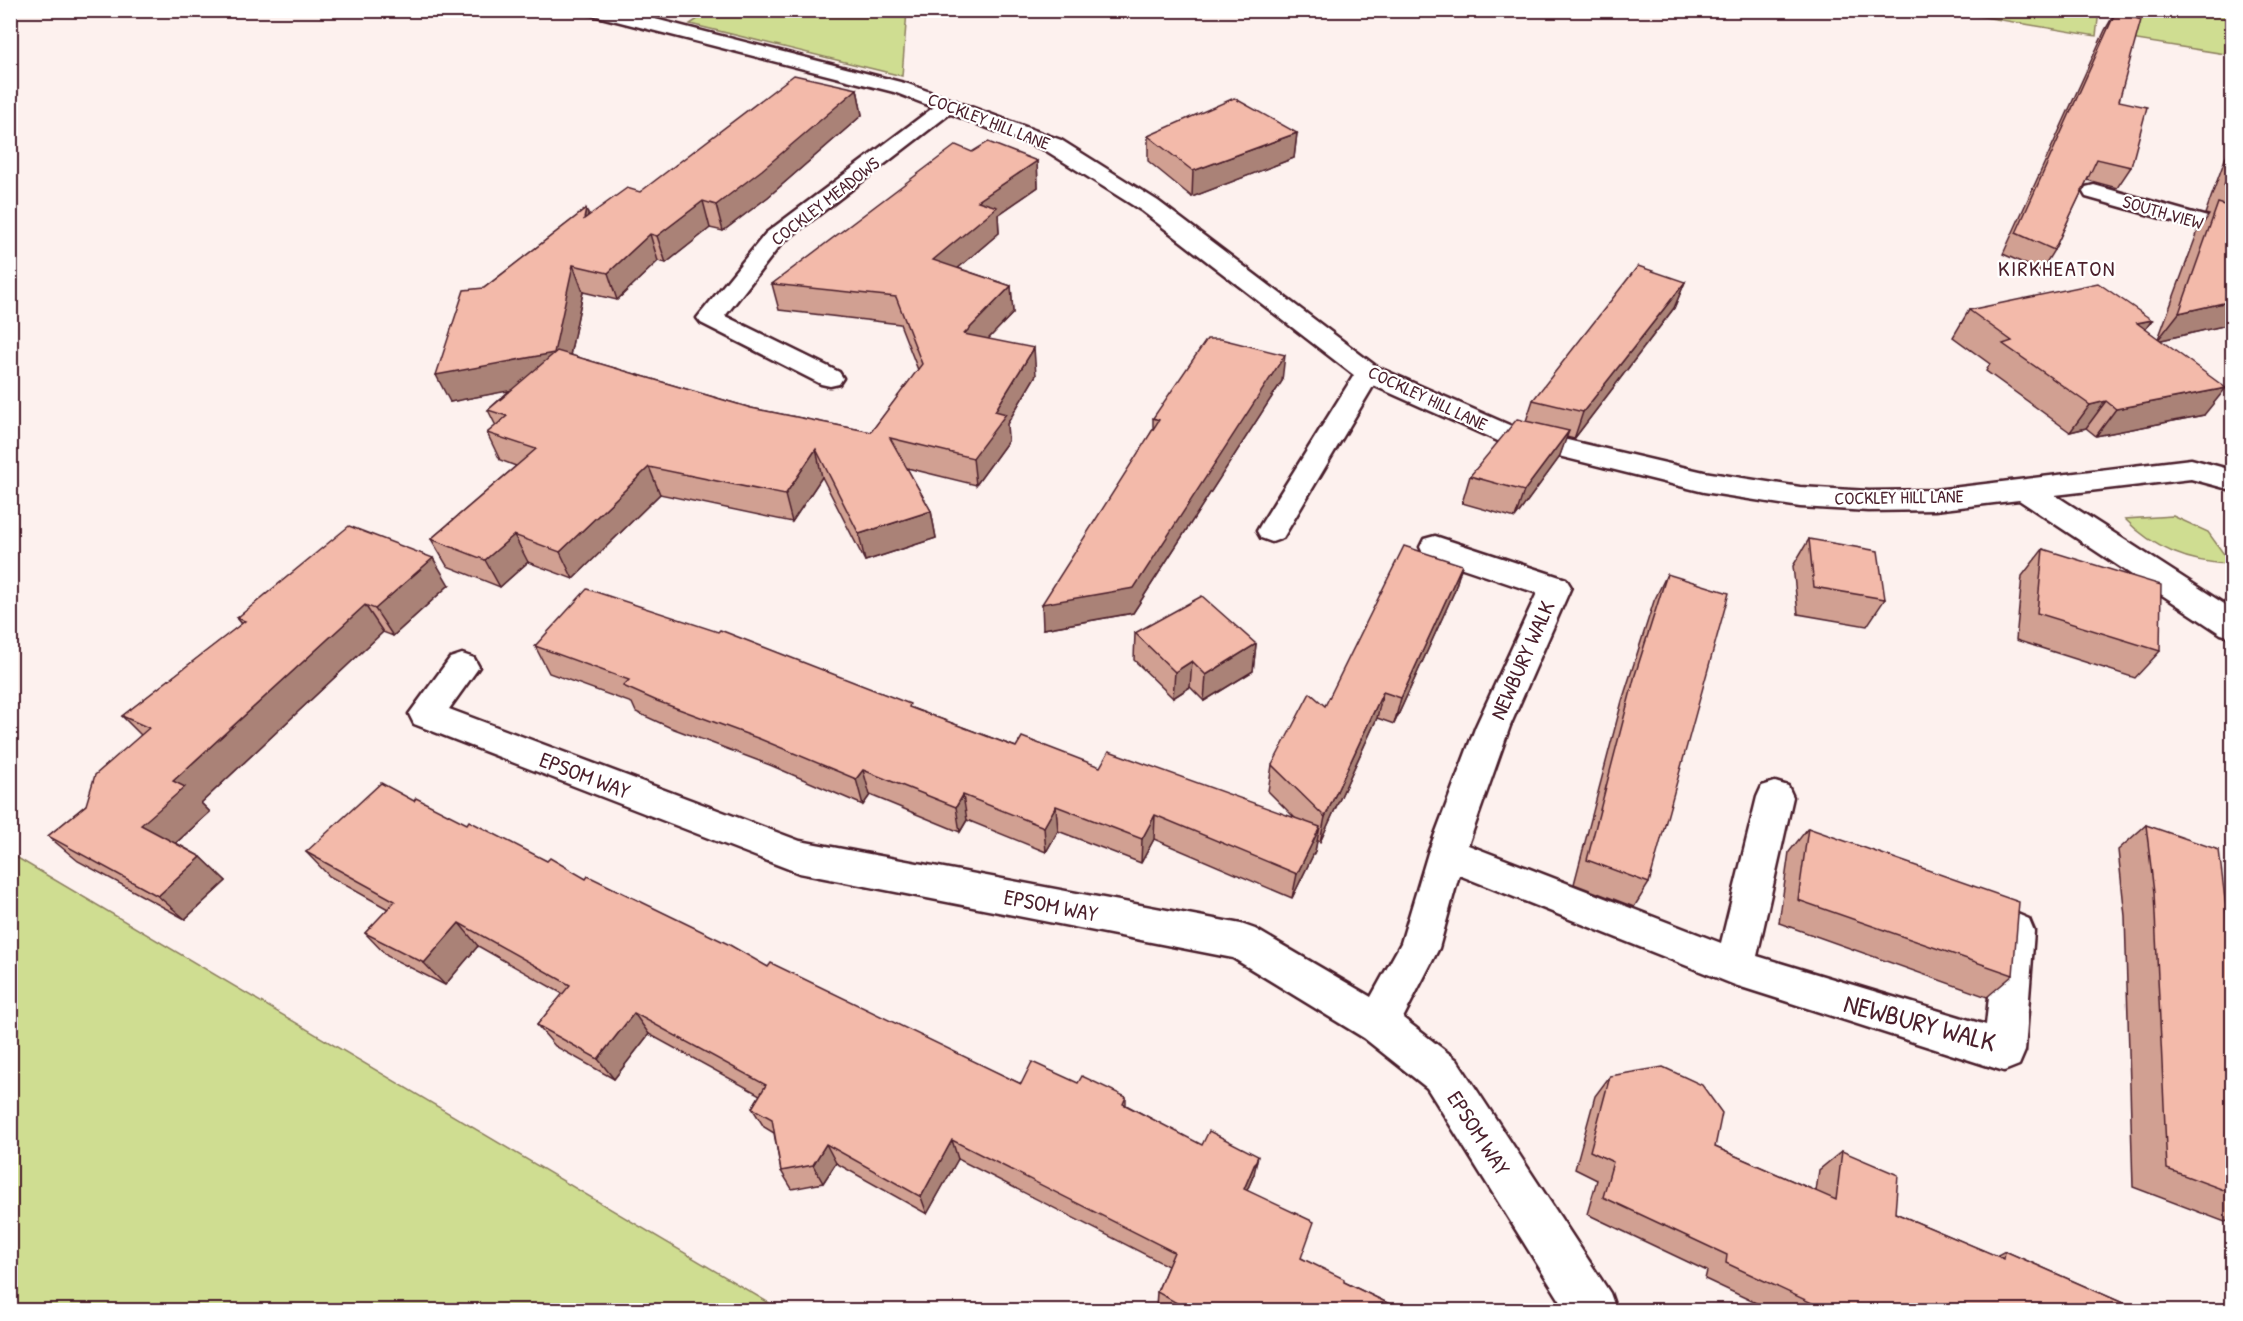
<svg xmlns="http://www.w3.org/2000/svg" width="2243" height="1321" font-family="'Patrick Hand',sans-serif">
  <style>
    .green { fill: #cfdd91; stroke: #8c7e5e; stroke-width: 1.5 }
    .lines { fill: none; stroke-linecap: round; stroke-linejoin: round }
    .street-casing { stroke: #4a1f2b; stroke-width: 5 }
    .secondary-casing { stroke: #4a1f2b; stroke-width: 5 }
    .street { fill: #fff; fill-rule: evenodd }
    .secondary { fill: #fff; fill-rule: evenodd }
    .wall { fill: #d1a092; stroke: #4a1f2b; stroke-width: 1.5 }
    .shaded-wall { fill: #aa8277; stroke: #4a1f2b; stroke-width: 1.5 }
    .building { fill: #f3baaa; stroke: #4a1f2b; stroke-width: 1.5 }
    .labels { text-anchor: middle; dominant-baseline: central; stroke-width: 4.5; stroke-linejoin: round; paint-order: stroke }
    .far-street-label { font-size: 18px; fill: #4a1f2b; stroke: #fff }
    .far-quarter-label { font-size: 22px; letter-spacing: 1.5px; fill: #4a1f2b; stroke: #fff }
    .street-label { font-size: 22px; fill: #4a1f2b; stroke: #fff }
    .near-street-label { font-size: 27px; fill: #4a1f2b; stroke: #fff }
  </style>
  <rect width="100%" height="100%" fill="#fdf1ee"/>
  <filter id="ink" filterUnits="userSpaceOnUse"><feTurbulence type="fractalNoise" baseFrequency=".0167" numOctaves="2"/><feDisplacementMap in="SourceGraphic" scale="12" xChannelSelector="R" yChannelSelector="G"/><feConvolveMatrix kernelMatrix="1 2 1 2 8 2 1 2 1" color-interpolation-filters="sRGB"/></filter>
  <g filter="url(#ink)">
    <g class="green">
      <polygon points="712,10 907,11 902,76 690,24"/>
      <polygon points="1949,11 2099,10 2099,11 2096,36"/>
      <polygon points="2131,11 2232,11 2232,55 2124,38"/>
      <path d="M2173,516L2208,532L2231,564C2190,563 2154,549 2125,519Z"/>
      <polygon points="10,854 11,854 781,1310 11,1310"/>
    </g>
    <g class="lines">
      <defs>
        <g id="street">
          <polygon points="949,99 956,101 959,105 956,109 782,243 725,316 839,372 843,378 839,384 830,386 821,384 701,323 697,318 701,313 766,233 942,101"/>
          <polygon points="2094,185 2232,224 2232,238 2086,197 2083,192 2086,187"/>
          <polygon points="1368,365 1377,367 1381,373 1283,538 1272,542 1261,538 1257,531 1261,524 1359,367"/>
          <polygon points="1435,536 1566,579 1571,587 1510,726 1468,845 1721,943 1757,797 1762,786 1775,782 1788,786 1793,797 1757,956 1986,1025 1996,931 2001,919 2015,913 2029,919 2034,931 2025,1051 2019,1065 2004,1071 1735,985 1459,875 1439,948 1403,1018 1457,1060 1610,1293 1616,1310 1566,1310 1427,1088 1364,1038 1233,958 799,873 414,724 409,714 450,658 462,654 474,658 479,667 449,709 800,841 1241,924 1255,929 1371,997 1401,943 1428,853 1476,726 1537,593 1424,555 1420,547 1424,539"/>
        </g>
        <polygon id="secondary" points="587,10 620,10 908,84 1061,140 1158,201 1377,367 1516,428 1704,472 1800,487 1869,491 1935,490 2191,459 2232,470 2232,490 2191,479 2055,495 2232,609 2232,637 2221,634 2019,500 1935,510 1869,511 1800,507 1704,492 1498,441 1359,379 1142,211 1045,150 894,92 589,14"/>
      </defs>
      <use href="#street" class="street-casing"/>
      <use href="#secondary" class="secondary-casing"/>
      <use href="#street" class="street"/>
      <use href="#secondary" class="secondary"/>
    </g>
    <g class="wall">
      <polygon points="2116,11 2119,101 2131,167 2117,188 2087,180 2054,250 2041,271 2003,254 2105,30"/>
      <polygon points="857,89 862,115 768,197 723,231 710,228 666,263 658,261 617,300 583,292 570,355 751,408 871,432 918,370 900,324 779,310 772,284 972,152 1037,161 1038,187 998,215 999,233 958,268 1011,286 1013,313 988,339 1036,375 1007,424 1008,441 976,485 907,468 931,511 936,538 865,561 822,477 792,522 660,494 573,579 528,562 500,587 447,566 431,539 516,466 500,460 487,433 496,426 488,410 510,390 450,402 484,288 586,209 589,216"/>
      <polygon points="1297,133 1294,158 1192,197 1148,161 1148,136"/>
      <polygon points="2232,144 2232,324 2161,340 2204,415 2096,436 2086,428 2070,432 1986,371 1990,364 1953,337 1969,310 2152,320 2145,329 2158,339 2198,231 2209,215 2205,214 2228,151"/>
      <polygon points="1685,282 1674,308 1574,439 1566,437 1559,458 1515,518 1462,503 1470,476 1526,421 1533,400"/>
      <polygon points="1282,381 1133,613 1043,629 1153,429 1153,418"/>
      <polygon points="1809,539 1885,599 1867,626 1798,614 1793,566"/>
      <polygon points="2043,549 2160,651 2135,678 2016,640 2022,576"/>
      <polygon points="1462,565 1454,592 1394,724 1377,718 1320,842 1317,840 1315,851 1292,898 1154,839 1141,863 1058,831 1046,852 967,820 960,832 870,795 863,805 770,765 669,727 636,712 632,703 549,673 535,646 911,708 1016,747 1100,767 1295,818 1268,791 1272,765 1325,706"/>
      <polygon points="1667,574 1649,883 1634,907 1574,884 1622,701 1654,601"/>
      <polygon points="449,585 393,636 383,632 201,803 210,812 176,843 201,857 226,881 185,919 78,861 48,836 86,805 141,735 122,716 242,624 237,618"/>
      <polygon points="1135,633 1256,644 1253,671 1204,701 1190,687 1173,698 1134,660"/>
      <polygon points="414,801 586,879 768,967 1021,1084 1078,1083 1126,1097 1126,1105 1254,1174 1247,1190 1301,1258 1344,1282 1404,1311 1162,1311 1156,1307 1157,1292 1168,1266 958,1159 927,1214 836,1163 823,1183 792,1189 781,1171 774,1133 764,1127 752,1108 760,1095 649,1034 614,1079 555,1046 537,1025 563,994 478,946 445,985 387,956 365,933 388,909 329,876 306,852"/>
      <polygon points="2146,825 2232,957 2232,1219 2225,1222 2133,1187 2125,916 2118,850"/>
      <polygon points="1808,828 2013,975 1987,997 1779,923 1789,852"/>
      <polygon points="1610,1076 1715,1147 1816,1191 1819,1170 1842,1151 1895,1213 1996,1256 2005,1251 2141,1311 1773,1311 1705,1279 1707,1271 1587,1214 1597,1180 1575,1169 1595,1096"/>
    </g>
    <g class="shaded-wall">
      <polygon points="857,89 862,115 768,197 723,231 716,205"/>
      <polygon points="1297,133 1294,158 1192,197 1193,171"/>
      <polygon points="1037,161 1038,187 998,215 999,233 936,287 933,260 978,201"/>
      <polygon points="703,201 710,228 666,263 657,236"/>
      <polygon points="586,209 595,235 584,219"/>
      <polygon points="650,234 658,261 617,300 608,273"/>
      <polygon points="573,265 583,292 565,380 450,402 436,375"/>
      <polygon points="1685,282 1674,308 1574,439 1583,412"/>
      <polygon points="1011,286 1013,313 967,361 964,334"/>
      <polygon points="2232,301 2232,324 2157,341 2179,313"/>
      <polygon points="2152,320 2133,347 2137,323"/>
      <polygon points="1034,348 1036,375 1007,424 1008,441 976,485 973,458 995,411"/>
      <polygon points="1285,355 1282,381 1133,613 1043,629 1042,604"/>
      <polygon points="2226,388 2204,415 2096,436 2116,409"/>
      <polygon points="2106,401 2086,428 2070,432 2090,405"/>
      <polygon points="1569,431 1559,458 1515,518 1524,491"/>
      <polygon points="816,449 822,477 792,522 785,495"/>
      <polygon points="649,467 660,494 573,579 560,552"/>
      <polygon points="931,511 936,538 865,561 859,534"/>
      <polygon points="514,535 528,562 500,587 485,560"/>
      <polygon points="433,558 449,585 393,636 375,609"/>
      <polygon points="1462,565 1454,592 1394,724 1401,698"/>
      <polygon points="365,605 383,632 201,803 210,812 168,850 141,825 173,781"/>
      <polygon points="1256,644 1253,671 1204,701 1206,675"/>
      <polygon points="1192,661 1190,687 1173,698 1175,672"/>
      <polygon points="1383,692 1377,718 1320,842 1325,817"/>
      <polygon points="863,770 870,795 863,805 856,779"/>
      <polygon points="963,795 967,820 960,832 956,807"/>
      <polygon points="1056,806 1058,831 1046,852 1044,827"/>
      <polygon points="1155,815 1154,839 1141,863 1142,839"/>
      <polygon points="1320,827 1315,851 1292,898 1297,874"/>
      <polygon points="201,857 226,881 185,919 158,896"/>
      <polygon points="459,923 478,946 445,985 424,963"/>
      <polygon points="634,1013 649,1034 614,1079 598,1059"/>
      <polygon points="952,1140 958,1159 927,1214 921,1197"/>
      <polygon points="826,1144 836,1163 823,1183 813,1165"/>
      <polygon points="1258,1156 1254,1174 1240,1207 1244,1189"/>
    </g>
    <g class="building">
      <polygon points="2116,11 2141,20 2119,101 2147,107 2131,167 2097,159 2054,250 2016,233"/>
      <polygon points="794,75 857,89 762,170 716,205 703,201 657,236 650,234 608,273 573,265 554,353 436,375 464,290 484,288 586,209 584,219 627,188 640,192"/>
      <polygon points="1234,98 1297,133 1193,171 1148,136"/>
      <polygon points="988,142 1037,161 978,201 997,207 933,260 1011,286 964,334 1034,348 995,411 1006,414 973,458 890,438 931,511 859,534 816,449 785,495 649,467 560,552 514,535 485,560 431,539 536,449 487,433 507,416 488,410 557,351 751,408 871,432 922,364 896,297 772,284 956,145 972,152"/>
      <polygon points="2232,164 2232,189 2224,186"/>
      <polygon points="2218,203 2232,207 2232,301 2179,313"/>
      <polygon points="1638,266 1685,282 1583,412 1533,400"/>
      <polygon points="2098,283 2152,320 2137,323 2226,388 2116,409 2106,401 2090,405 2003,344 2012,341 1969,310"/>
      <polygon points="1207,339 1221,339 1285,355 1134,588 1042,604 1159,420 1153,418"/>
      <polygon points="1517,419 1569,431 1524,491 1470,476"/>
      <polygon points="349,526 433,558 375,609 365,605 173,781 185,787 141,825 201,857 158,896 48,836 86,805 95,775 149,728 122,716 245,621 237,618"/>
      <polygon points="1809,539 1878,551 1885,599 1814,587"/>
      <polygon points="1404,546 1462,565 1401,698 1383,692 1325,817 1272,765 1310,693 1325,706"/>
      <polygon points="2043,549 2161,585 2160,651 2037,613"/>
      <polygon points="1667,574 1729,593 1649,883 1587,860 1635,675"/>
      <polygon points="587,589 718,632 720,630 910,704 909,707 1016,747 1022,737 1100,767 1109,751 1320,827 1297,874 1155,815 1142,839 1056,806 1044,827 963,795 956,807 863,770 856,779 760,739 657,701 623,686 629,680 535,646"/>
      <polygon points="1202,596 1256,644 1206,675 1192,661 1175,672 1135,633"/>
      <polygon points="381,783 414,801 416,798 467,824 469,821 547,861 550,858 586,879 588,876 728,944 768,967 771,963 1021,1084 1032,1062 1078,1083 1082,1076 1126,1097 1123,1104 1202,1145 1209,1131 1258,1156 1244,1189 1314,1222 1301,1258 1344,1279 1344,1282 1404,1311 1191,1311 1157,1292 1174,1252 952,1140 921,1197 826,1144 813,1165 781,1171 772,1119 752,1108 766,1085 634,1013 598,1059 537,1025 570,985 459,923 424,963 365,933 395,901 306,852"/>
      <polygon points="2146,825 2219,850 2232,957 2232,1193 2167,1169 2154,893"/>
      <polygon points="1808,828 2019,902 2013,975 1798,900"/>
      <polygon points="1663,1067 1702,1085 1722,1113 1715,1147 1836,1200 1842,1151 1898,1175 1895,1213 2004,1259 2005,1251 2141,1311 1829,1311 1726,1263 1727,1255 1603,1197 1613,1162 1590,1151 1610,1076"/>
    </g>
  </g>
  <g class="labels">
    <g class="far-street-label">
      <text transform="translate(989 121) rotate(21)">COCKLEY HILL LANE</text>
      <text transform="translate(825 201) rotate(-38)">COCKLEY MEADOWS</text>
      <text transform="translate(2163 212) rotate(16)">SOUTH VIEW</text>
      <text transform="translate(1428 398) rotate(25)">COCKLEY HILL LANE</text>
      <text transform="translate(1899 497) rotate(-1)">COCKLEY HILL LANE</text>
    </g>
    <g class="far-quarter-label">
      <text x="2057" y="268">KIRKHEATON</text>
    </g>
    <g class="street-label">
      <text transform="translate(1522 660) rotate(-66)">NEWBURY WALK</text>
      <text transform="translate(585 775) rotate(21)">EPSOM WAY</text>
      <text transform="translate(1051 905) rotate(11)">EPSOM WAY</text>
      <text transform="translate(1479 1133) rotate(57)">EPSOM WAY</text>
    </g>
    <g class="near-street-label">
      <text transform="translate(1920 1022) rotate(15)">NEWBURY WALK</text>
    </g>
  </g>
  <rect width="2243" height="1321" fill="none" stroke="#fff" stroke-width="36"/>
  <rect x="18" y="18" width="2207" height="1285" fill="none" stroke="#4a1f2b" stroke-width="2" filter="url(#ink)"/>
</svg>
